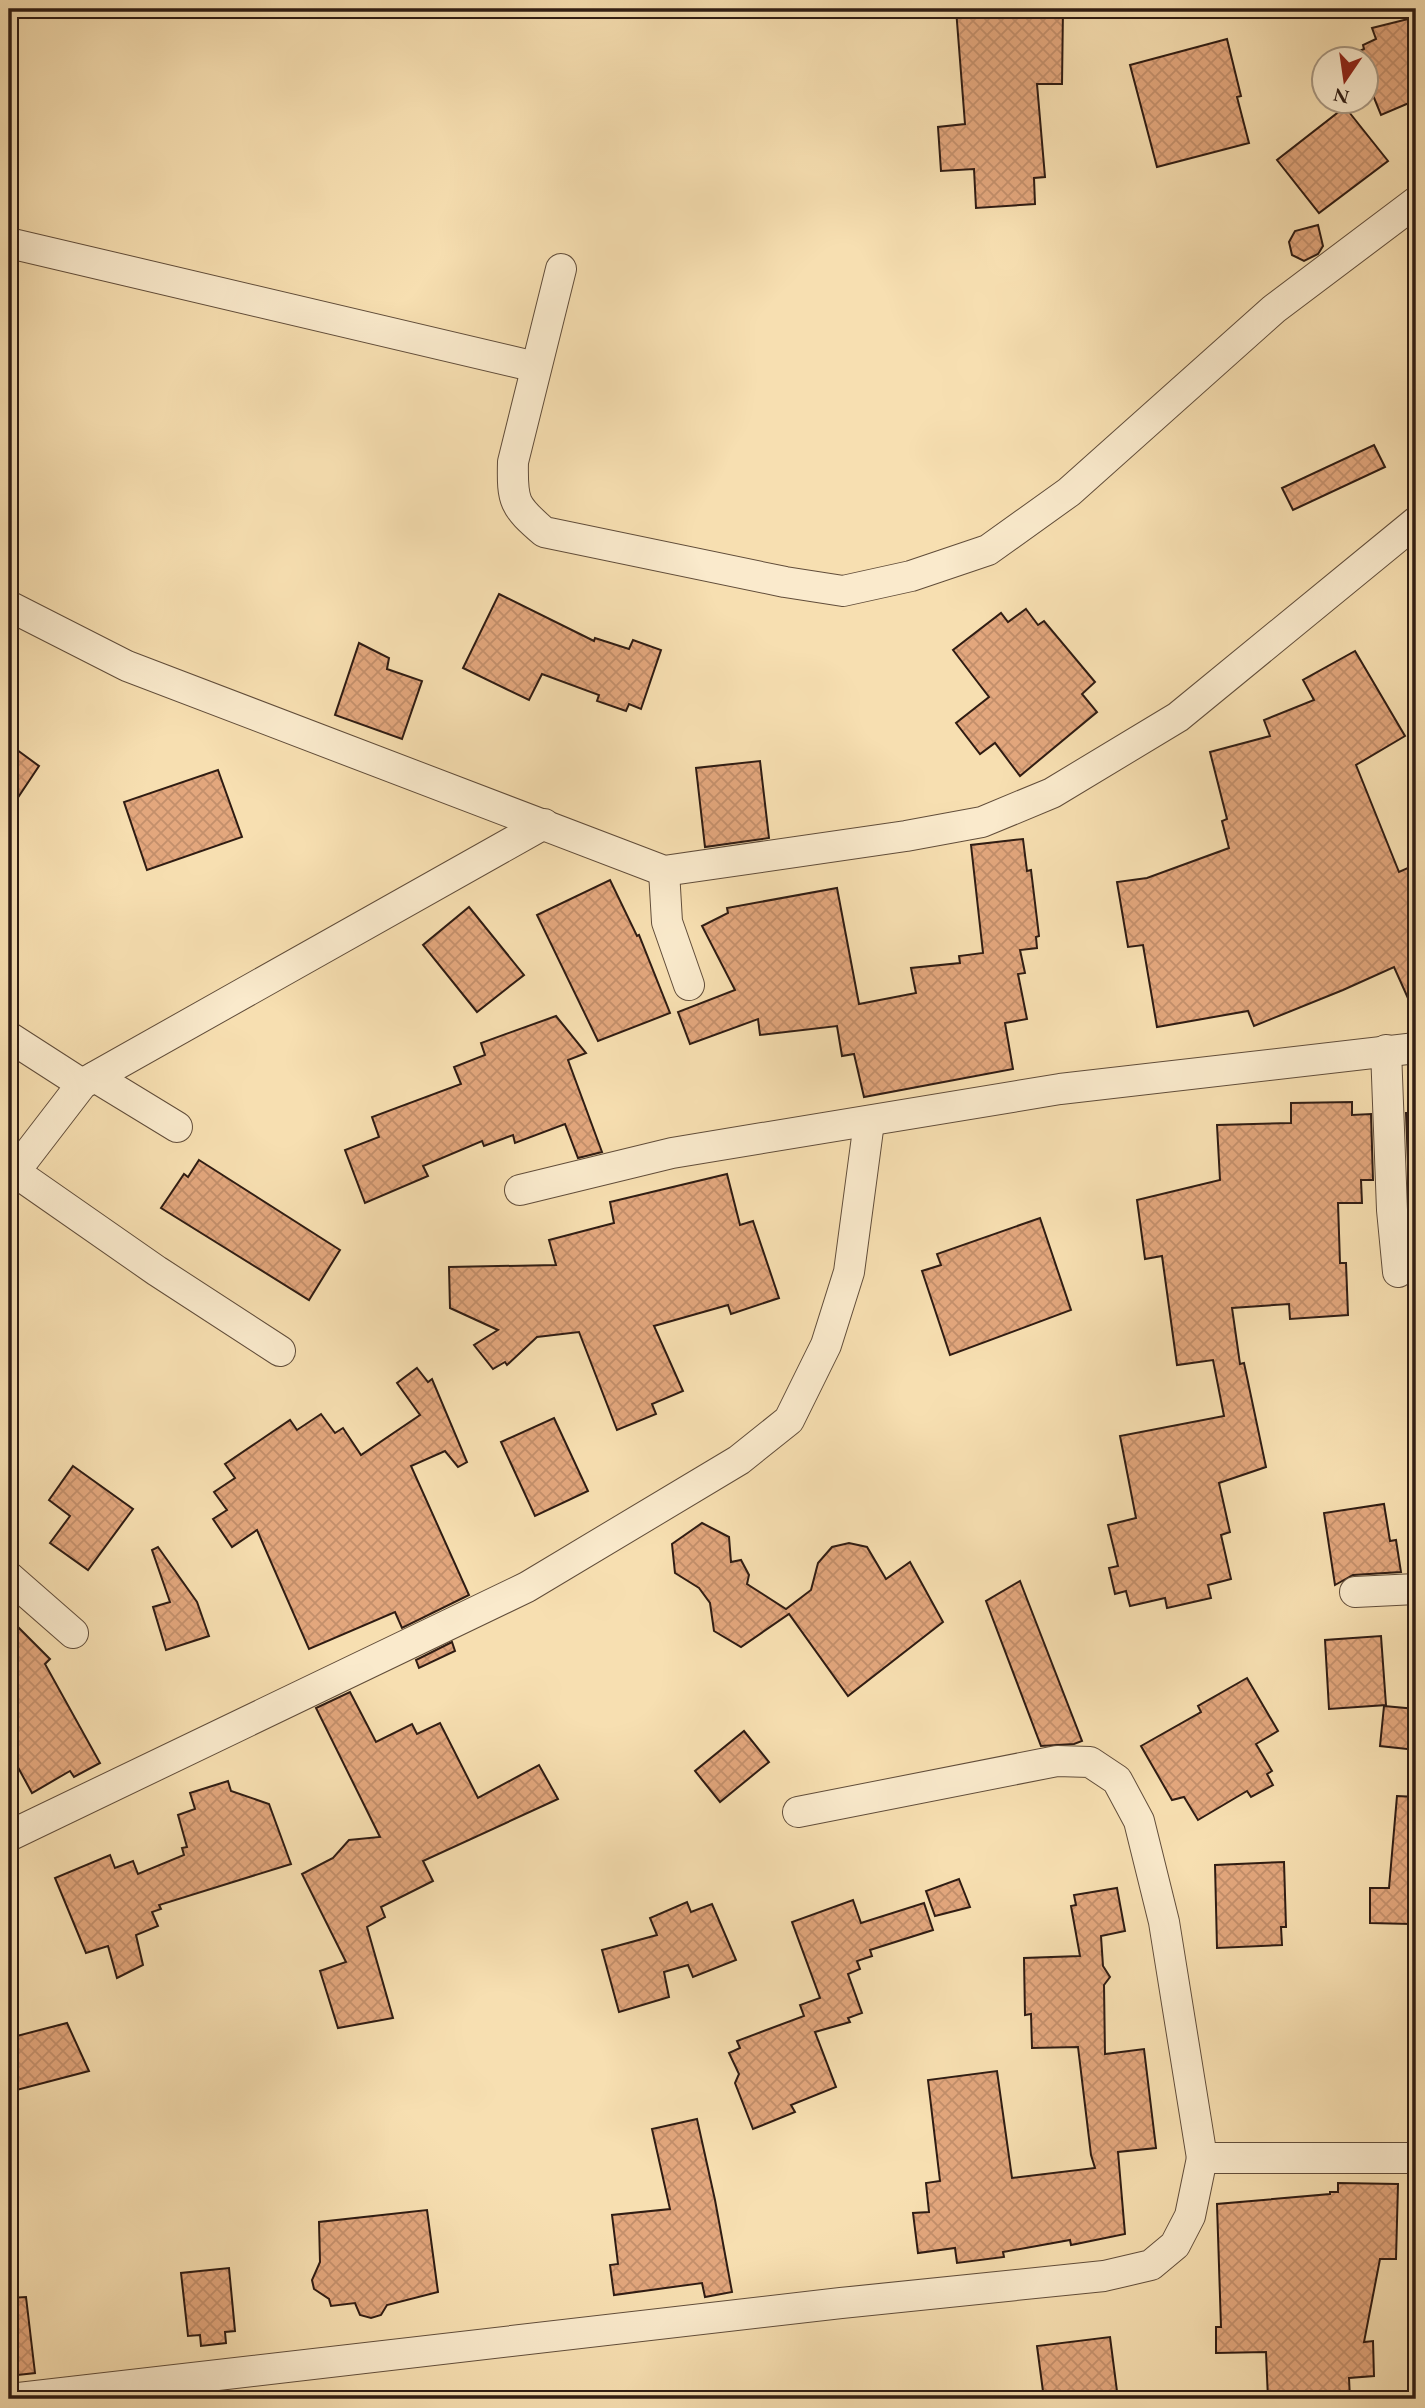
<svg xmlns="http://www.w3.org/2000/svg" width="1425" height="2408" font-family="'EB Garamond',serif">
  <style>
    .building { fill: url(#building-cross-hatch); stroke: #2f1c13; stroke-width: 2 }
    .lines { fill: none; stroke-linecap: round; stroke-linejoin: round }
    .street-casing { stroke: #614d3a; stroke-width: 32 }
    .street { stroke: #faeacc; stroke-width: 30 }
  </style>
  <defs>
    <pattern id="building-cross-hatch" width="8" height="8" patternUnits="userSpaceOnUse" patternTransform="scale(1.75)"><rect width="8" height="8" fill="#e3a77d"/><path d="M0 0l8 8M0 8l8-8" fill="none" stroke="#c38f6b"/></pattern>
  </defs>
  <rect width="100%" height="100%" fill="#f7dfb1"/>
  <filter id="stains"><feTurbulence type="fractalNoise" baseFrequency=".00286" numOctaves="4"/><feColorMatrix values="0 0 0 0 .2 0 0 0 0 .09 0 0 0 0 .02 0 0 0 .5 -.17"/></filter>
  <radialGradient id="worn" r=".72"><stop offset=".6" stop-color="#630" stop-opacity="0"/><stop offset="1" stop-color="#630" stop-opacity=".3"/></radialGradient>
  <g class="building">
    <polygon points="956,9 1063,9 1062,84 1037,84 1045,177 1034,178 1035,204 976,208 974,169 941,171 938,127 965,124"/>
    <polygon points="1416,17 1416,100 1381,115 1366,78 1366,60 1358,60 1355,53 1364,49 1363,45 1376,39 1372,28"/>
    <polygon points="1227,39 1241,96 1237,97 1249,143 1157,167 1130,65"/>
    <polygon points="1345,107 1388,161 1319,213 1277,160"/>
    <polygon points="1318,225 1323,246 1318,254 1304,261 1292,255 1289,242 1295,231"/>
    <polygon points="1374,445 1385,467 1293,510 1282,488"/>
    <polygon points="499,594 594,641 595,638 629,649 633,640 661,650 641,709 629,704 626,711 597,701 599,695 542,674 529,700 463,668"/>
    <polygon points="1026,609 1038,625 1044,621 1095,682 1082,694 1097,712 1020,776 995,743 980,754 956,723 989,697 953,650 1001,613 1008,622"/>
    <polygon points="359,643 389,658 387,669 422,681 402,739 335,715"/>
    <polygon points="1355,651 1405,736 1356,765 1399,872 1410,867 1416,884 1416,1016 1394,967 1343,990 1254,1026 1248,1011 1157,1027 1143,945 1128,947 1117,882 1147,878 1229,848 1222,821 1227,819 1210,752 1270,736 1264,720 1314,700 1303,680"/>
    <polygon points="9,744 39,766 9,811"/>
    <polygon points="760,761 769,838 705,847 696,768"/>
    <polygon points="218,770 242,837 147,870 124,802"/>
    <polygon points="1023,839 1027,871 1031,870 1039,936 1036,937 1037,948 1020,950 1025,973 1018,974 1027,1019 1005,1023 1013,1069 864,1097 854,1054 842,1056 837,1026 760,1035 758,1019 690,1044 678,1012 735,990 702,926 728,913 727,908 837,888 859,1004 916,993 911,968 960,963 959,956 983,953 971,845"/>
    <polygon points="610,880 637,936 639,935 670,1013 598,1041 537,915"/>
    <polygon points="469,907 524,975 477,1012 423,945"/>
    <polygon points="556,1016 586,1053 568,1060 602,1152 578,1158 565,1124 515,1143 513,1135 484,1146 482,1141 423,1166 428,1176 365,1203 345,1150 379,1137 372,1117 461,1084 454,1067 485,1055 481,1043"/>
    <polygon points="1352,1102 1352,1115 1371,1114 1373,1180 1361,1180 1362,1203 1338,1203 1340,1263 1346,1263 1348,1315 1290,1319 1289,1304 1232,1308 1240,1364 1244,1363 1266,1467 1219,1483 1230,1532 1221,1535 1231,1579 1208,1585 1211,1598 1167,1608 1165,1598 1130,1606 1126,1591 1115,1594 1109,1568 1118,1566 1108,1525 1136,1518 1120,1436 1224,1416 1213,1360 1177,1365 1162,1256 1145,1259 1137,1200 1220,1180 1217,1125 1291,1123 1291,1103"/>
    <polygon points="1406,1113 1416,1113 1416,1163 1408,1163"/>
    <polygon points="199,1160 340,1250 309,1300 161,1208 184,1174 188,1177"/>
    <polygon points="727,1174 740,1225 753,1221 779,1298 731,1314 728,1305 654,1326 683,1391 652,1404 656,1414 617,1430 579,1332 537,1337 507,1365 505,1362 493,1369 474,1345 498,1330 450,1308 449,1267 556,1265 549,1240 614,1223 610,1202"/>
    <polygon points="1040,1218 1071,1310 950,1355 922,1271 941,1265 937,1254"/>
    <polygon points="417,1368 428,1382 432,1379 467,1462 458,1467 445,1451 411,1466 469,1595 402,1628 395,1612 309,1649 257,1530 232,1547 213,1519 227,1510 214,1492 235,1478 225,1464 290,1420 297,1430 321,1414 335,1433 343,1428 361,1455 420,1415 397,1383"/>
    <polygon points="554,1418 588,1491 535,1516 501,1442"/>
    <polygon points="73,1466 133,1509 88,1570 50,1543 70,1516 49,1500"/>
    <polygon points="1384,1504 1390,1541 1396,1540 1401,1572 1353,1575 1335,1585 1324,1513"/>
    <polygon points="702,1523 729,1537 731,1562 741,1560 749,1575 747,1584 786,1609 811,1590 818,1563 832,1547 849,1543 867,1547 886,1579 910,1562 943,1622 848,1696 789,1614 741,1647 714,1631 710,1603 699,1588 675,1573 672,1544"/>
    <polygon points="158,1547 197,1602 209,1636 166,1650 153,1607 170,1602 152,1550"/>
    <polygon points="1020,1581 1082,1741 1074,1744 1041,1746 986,1601"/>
    <polygon points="9,1618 50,1659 45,1664 100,1763 74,1777 70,1771 32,1793 9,1751"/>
    <polygon points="1381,1636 1386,1705 1329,1709 1325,1640"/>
    <polygon points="452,1642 455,1651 419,1668 416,1660"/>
    <polygon points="1247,1678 1278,1731 1256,1744 1272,1771 1267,1774 1273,1785 1251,1797 1247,1791 1198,1820 1184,1797 1172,1800 1141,1746 1201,1712 1198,1706"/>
    <polygon points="350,1692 376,1742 412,1724 417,1734 440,1723 478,1798 539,1765 558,1799 423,1861 433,1881 381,1907 385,1917 367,1927 393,2018 338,2028 320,1971 346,1962 302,1874 333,1858 349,1840 380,1837 316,1708"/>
    <polygon points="1384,1706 1416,1709 1416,1750 1380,1746"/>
    <polygon points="744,1731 769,1762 720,1802 695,1771"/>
    <polygon points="228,1781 231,1791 269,1804 291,1864 159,1905 161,1909 152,1912 158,1926 136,1935 143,1965 117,1978 108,1946 86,1953 55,1878 110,1855 115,1868 133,1861 138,1874 184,1855 182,1848 187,1847 178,1815 195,1809 190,1793"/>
    <polygon points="1397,1796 1416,1797 1416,1913 1409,1913 1410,1924 1370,1923 1370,1888 1389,1888"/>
    <polygon points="1284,1862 1286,1927 1281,1927 1282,1945 1217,1948 1215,1865"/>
    <polygon points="959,1879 970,1907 935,1916 926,1891"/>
    <polygon points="1117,1888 1125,1931 1101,1936 1103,1966 1110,1977 1104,1985 1105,2054 1144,2049 1156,2148 1118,2152 1125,2234 1071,2245 1070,2240 1003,2252 1004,2257 957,2263 955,2248 918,2253 913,2213 929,2212 926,2183 940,2181 928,2080 997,2071 1012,2178 1095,2168 1091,2155 1078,2047 1032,2048 1031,2014 1025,2015 1024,1958 1080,1956 1071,1906 1076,1905 1074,1895"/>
    <polygon points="853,1900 861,1923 924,1903 933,1930 870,1950 872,1956 857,1961 860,1969 848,1974 862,2013 848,2018 850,2022 815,2032 836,2087 791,2105 795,2112 753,2129 735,2083 739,2074 729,2053 740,2048 737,2041 804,2016 800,2005 820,1998 792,1922"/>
    <polygon points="687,1902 691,1912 712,1904 736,1960 693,1977 688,1965 664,1972 669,1997 619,2012 602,1950 657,1935 650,1918"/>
    <polygon points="67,2023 89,2071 9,2092 9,2038"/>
    <polygon points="697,2119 715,2200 732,2292 705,2297 702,2283 614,2295 610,2265 618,2264 612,2215 670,2209 652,2129"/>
    <polygon points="1338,2183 1398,2184 1396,2259 1380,2259 1364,2342 1373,2341 1374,2376 1349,2378 1350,2399 1268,2399 1266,2352 1216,2353 1216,2327 1221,2327 1217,2204 1330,2194 1330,2192 1338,2192"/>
    <polygon points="427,2210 438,2292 387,2305 381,2315 371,2318 360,2315 355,2303 331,2306 329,2299 314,2289 312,2280 320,2262 319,2222"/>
    <polygon points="229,2268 235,2331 225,2332 226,2343 201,2346 200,2335 188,2336 181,2273"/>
    <polygon points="26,2297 35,2373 9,2376 9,2298"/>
    <polygon points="1110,2337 1118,2399 1044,2399 1037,2346"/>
  </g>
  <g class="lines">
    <defs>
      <g id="street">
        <polyline points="9,243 536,367"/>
        <path d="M561,269L513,462C512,502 514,506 544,532L785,582L843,591L911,576L988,550L1069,492L1274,309L1416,202"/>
        <polyline points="9,606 127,666 664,871 906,836 982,822 1052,793 1178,717 1416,522"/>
        <polyline points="664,871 667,922 689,985"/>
        <polyline points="9,1037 82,1084"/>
        <polyline points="1386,1050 1392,1210 1398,1272"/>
        <polyline points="95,1077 177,1127"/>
        <polyline points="15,1172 157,1271 280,1351"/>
        <polyline points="9,1179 82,1084 544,824"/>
        <polyline points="520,1190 672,1153 1060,1089 1416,1048"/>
        <polyline points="9,1577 73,1633"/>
        <polyline points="1355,1592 1416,1589"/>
        <polyline points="798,1812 1057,1761 1090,1762 1117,1780 1139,1821 1164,1922 1202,2158"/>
        <polyline points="9,1836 527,1587 739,1460 789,1420 826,1345 849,1272 869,1122"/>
        <polyline points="10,2399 841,2303 1104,2276 1151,2265 1175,2245 1190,2216 1202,2158 1416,2158"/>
      </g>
    </defs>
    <use href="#street" class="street-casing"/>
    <use href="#street" class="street"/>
  </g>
  <rect width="1425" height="2408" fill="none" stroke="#f7dfb1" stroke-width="35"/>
  <rect x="10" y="10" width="1404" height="2387" fill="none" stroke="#2f1c13" stroke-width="3.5"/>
  <rect x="18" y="18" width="1390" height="2373" fill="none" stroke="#2f1c13" stroke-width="2"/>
  <g transform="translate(1345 80) rotate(193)"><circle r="33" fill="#faeacc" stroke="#a99882" stroke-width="2"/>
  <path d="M0-5L12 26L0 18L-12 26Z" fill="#8f2418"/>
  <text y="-10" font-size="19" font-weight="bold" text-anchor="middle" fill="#2f1c13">N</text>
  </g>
  <rect width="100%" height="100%" filter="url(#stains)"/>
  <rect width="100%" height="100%" fill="url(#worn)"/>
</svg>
